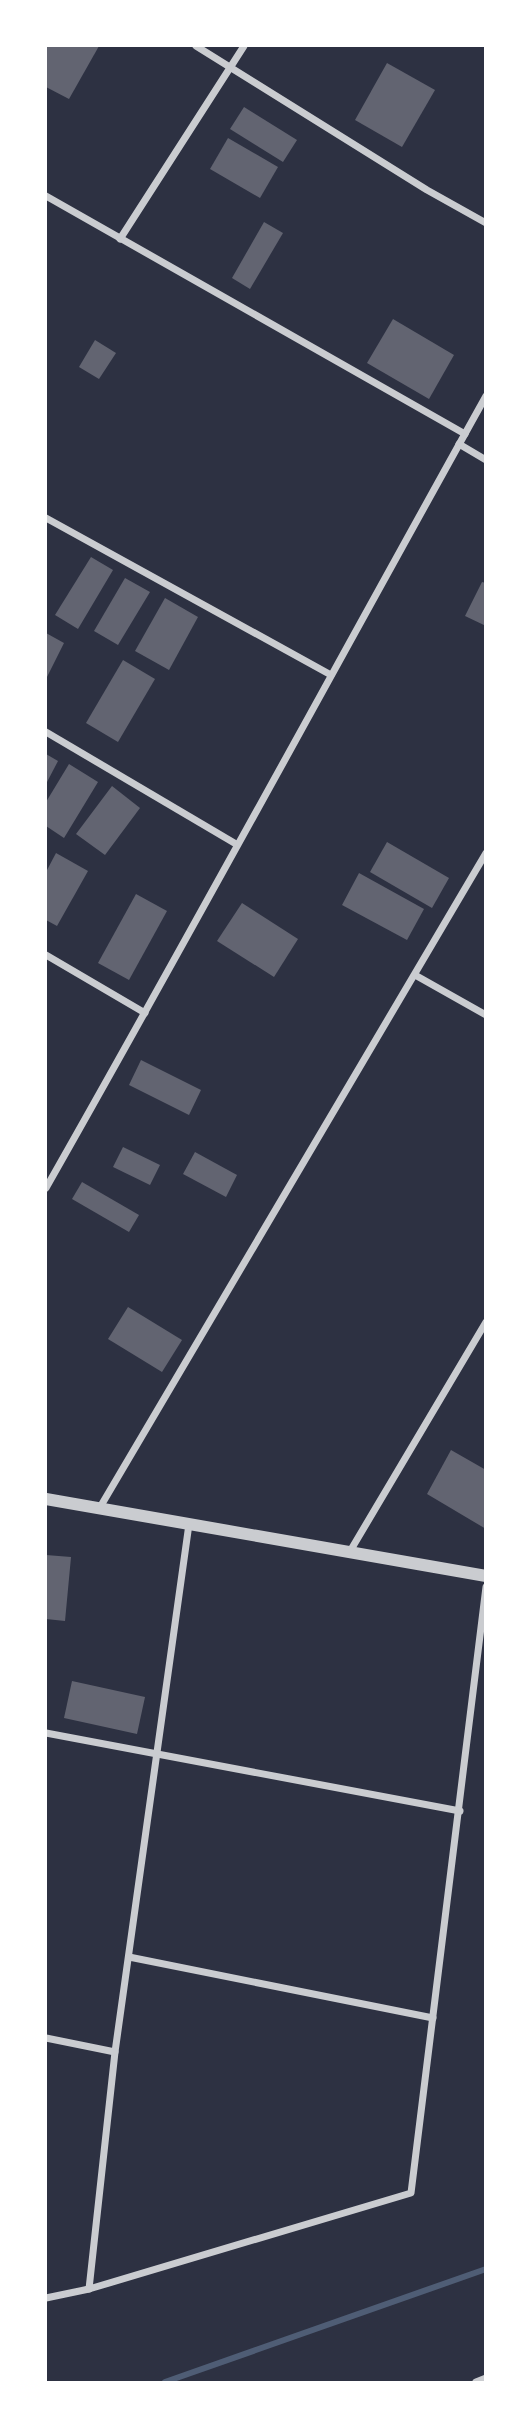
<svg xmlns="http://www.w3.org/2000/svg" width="531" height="2428" font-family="'Work Sans',sans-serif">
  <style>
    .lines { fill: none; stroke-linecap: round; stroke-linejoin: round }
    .stream { stroke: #4f5d75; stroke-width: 6 }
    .building { fill: #626471 }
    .minor { stroke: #caccd0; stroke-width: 7 }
    .tertiary { stroke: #caccd0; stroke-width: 12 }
  </style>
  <rect width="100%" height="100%" fill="#2d3142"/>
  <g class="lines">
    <polyline class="stream" points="165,2382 486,2269"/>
  </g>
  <g class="building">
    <polygon points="46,46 99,46 69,99 46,87"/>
    <polygon points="387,63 435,90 402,147 355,120"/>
    <polygon points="244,107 297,140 283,162 230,129"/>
    <polygon points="228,138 278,167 260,198 210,169"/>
    <polygon points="264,222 283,233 250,289 232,278"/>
    <polygon points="393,319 454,355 429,399 367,363"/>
    <polygon points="95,340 116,353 99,379 79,367"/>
    <polygon points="91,557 113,570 78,629 55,615"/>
    <polygon points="125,578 150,592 118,645 94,631"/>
    <polygon points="482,582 486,583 486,626 465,616"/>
    <polygon points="165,598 198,617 169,670 135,651"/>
    <polygon points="46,633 64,643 46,679"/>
    <polygon points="123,660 155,679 118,742 86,723"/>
    <polygon points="46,754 58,761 46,784"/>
    <polygon points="69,764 98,782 64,838 46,826 46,802"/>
    <polygon points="112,786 140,808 105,855 76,834"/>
    <polygon points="387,842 449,878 432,908 370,872"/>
    <polygon points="56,853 88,871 57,926 46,920 46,872"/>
    <polygon points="359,873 424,909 407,940 342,905"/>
    <polygon points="136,894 167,911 129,980 98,963"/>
    <polygon points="242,903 298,939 274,977 217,941"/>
    <polygon points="141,1060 201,1090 189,1115 129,1085"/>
    <polygon points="123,1147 160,1165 150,1185 113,1167"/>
    <polygon points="195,1152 237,1175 226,1197 183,1174"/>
    <polygon points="82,1182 139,1215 129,1232 72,1199"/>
    <polygon points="128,1307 182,1340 162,1372 108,1339"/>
    <polygon points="451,1450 486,1470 486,1529 427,1494"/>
    <polygon points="46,1555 71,1557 65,1621 46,1619"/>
    <polygon points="72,1681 145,1697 137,1734 64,1718"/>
  </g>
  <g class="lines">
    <g class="minor">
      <polyline points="196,46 427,190 486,223"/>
      <polyline points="46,196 465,434"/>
      <polyline points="120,239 244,46"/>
      <polyline points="459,444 486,460"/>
      <polyline points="46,518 331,675"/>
      <polyline points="46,732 236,844"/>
      <polyline points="46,955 145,1013"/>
      <polyline points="415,975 486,1015"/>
      <path d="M46,1188C195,926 339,660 486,396"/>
      <polyline points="99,1509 486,853"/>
      <polyline points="189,1524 115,2052 89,2289 411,2193 486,1587"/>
      <polyline points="349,1553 486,1322"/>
      <polyline points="46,1733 460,1811"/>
      <polyline points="129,1957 433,2018"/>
      <polyline points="46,2038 115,2052"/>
      <polyline points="46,2298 89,2289"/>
      <polyline points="476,2382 486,2378"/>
    </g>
    <polyline class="tertiary" points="46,1499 486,1576"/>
  </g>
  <rect width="531" height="2428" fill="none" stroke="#ffffff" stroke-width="94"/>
</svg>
